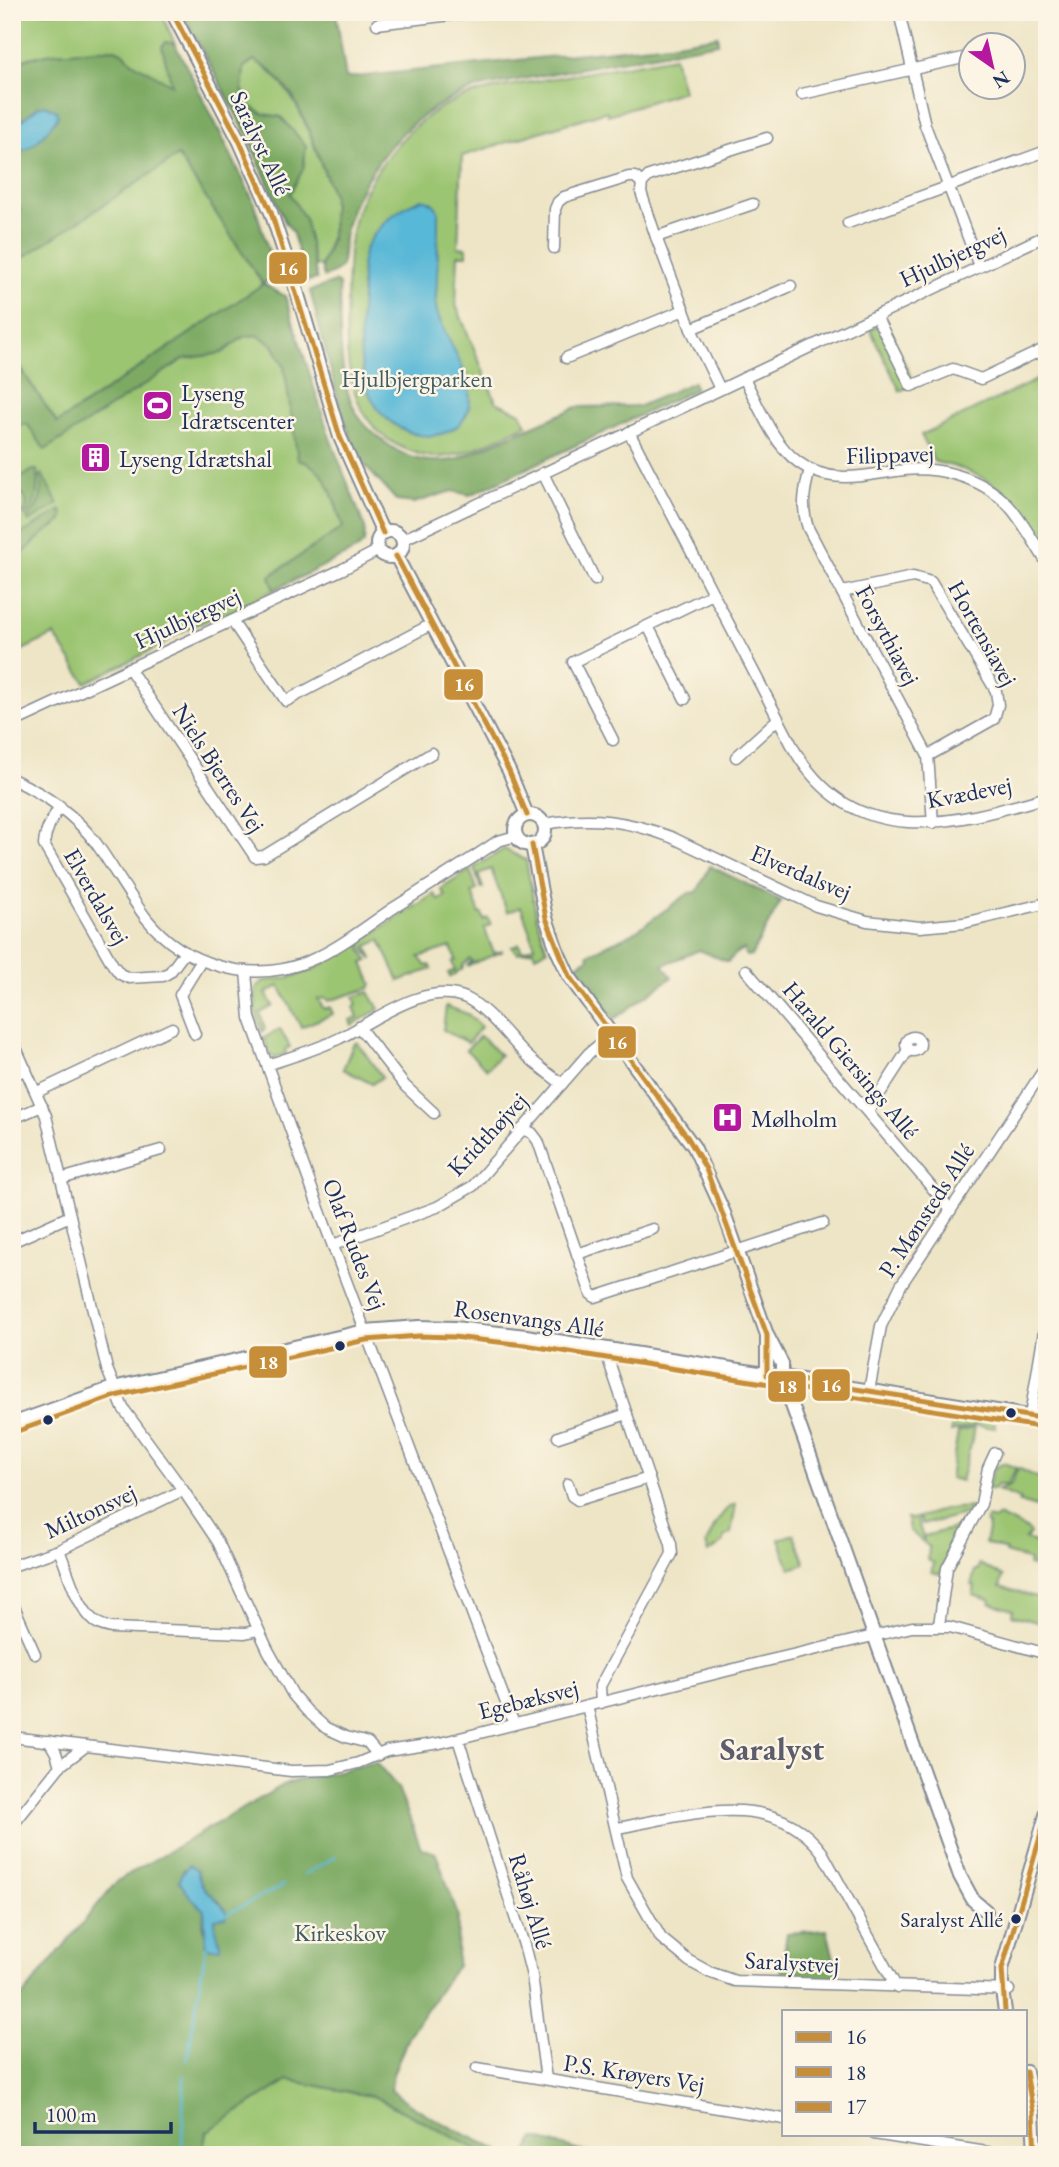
<svg xmlns="http://www.w3.org/2000/svg" width="1059" height="2167" font-family="'EB Garamond',serif">
  <style>
    .green { fill: #9cc572; stroke: #5c7a68; stroke-width: 2 }
    .forest { fill: #7daa64; stroke: #4c6c61; stroke-width: 2; fill-rule: evenodd }
    .water { fill: #58b8d7; stroke: #3a749a; stroke-width: 2 }
    .lines { fill: none; stroke-linecap: round; stroke-linejoin: round }
    .stream { stroke: #58b8d7; stroke-width: 2.5 }
    .minor-casing { stroke: #848a92; stroke-width: 13 }
    .tertiary-casing { stroke: #848a92; stroke-width: 16 }
    .minor { stroke: #fff; stroke-width: 10 }
    .tertiary { stroke: #fff; stroke-width: 12 }
    .bus-1-casing { stroke: #fcf5e5; stroke-width: 10 }
    .bus-2-casing { stroke: #fcf5e5; stroke-width: 10 }
    .bus-3-casing { stroke: #fcf5e5; stroke-width: 10 }
    .bus-1 { stroke: #c68e39; stroke-width: 5 }
    .bus-2 { stroke: #c68e39; stroke-width: 5 }
    .bus-3 { stroke: #c68e39; stroke-width: 5 }
    .bus-dot { fill: #1b2f5e; stroke: #fcf5e5; stroke-width: 2.5 }
    .labels { text-anchor: middle; dominant-baseline: central; stroke-width: 5; stroke-linejoin: round; paint-order: stroke }
    .bus-label { font-size: 22px; fill: #1b2f5e; stroke: #fcf5e5; text-anchor: end }
    .street-label { font-size: 24px; fill: #1b2f5e; stroke: #fcf5e5 }
    .park-label { font-size: 24px; fill: #425c64; stroke: #fcf5e5 }
    .poi-label { font-size: 24px; fill: #1b2f5e; stroke: #fcf5e5; text-anchor: start }
    .district-label { font-size: 32px; font-weight: bold; fill: #5b5c6c; stroke: #fcf5e5 }
    .line-badge { stroke: #fcf5e5; stroke-width: 2.5 }
    .badge-label { font-size: 19px; text-anchor: middle; font-weight: bold; fill: #fff }
  </style>
  <rect width="100%" height="100%" fill="#fcf5e5"/>
  <filter id="ink" filterUnits="userSpaceOnUse"><feTurbulence type="fractalNoise" baseFrequency=".0143" numOctaves="2"/><feDisplacementMap in="SourceGraphic" scale="14" xChannelSelector="R" yChannelSelector="G"/><feConvolveMatrix kernelMatrix="1 2 1 2 8 2 1 2 1" color-interpolation-filters="sRGB"/></filter>
  <filter id="wash" filterUnits="userSpaceOnUse"><feTurbulence type="fractalNoise" baseFrequency=".00686" numOctaves="4" result="noise"/><feDisplacementMap in="SourceGraphic" scale="28" xChannelSelector="R" yChannelSelector="G"/><feGaussianBlur stdDeviation="1.57" result="paint"/><feColorMatrix in="noise" values="0 0 0 0 0 0 0 0 0 0 0 0 0 0 0 0 0 1.4 0 .05"/><feComposite in="paint" operator="in"/></filter>
  <g filter="url(#wash)">
    <rect width="100%" height="100%" fill="#eee5c6"/>
    <g class="green">
      <polygon points="12,12 161,12 175,44 166,42 173,86 132,62 124,53 115,49 52,53 12,62"/>
      <path d="M674,57L683,91L608,115L607,111L462,156L458,247L467,248V255H458L456,305L496,402L521,413L527,425C501,436 465,457 437,457C423,457 409,451 397,445C344,417 345,349 347,298C348,265 348,234 360,203C374,169 402,134 432,113C465,90 510,86 549,79C591,72 633,65 674,57Z"/>
      <path d="M254,60C291,83 306,121 320,162C324,173 331,186 333,197C336,222 330,244 321,266L314,265L304,219L289,194L303,169L306,146L281,117L263,114L247,104L242,88L244,67Z"/>
      <polygon points="178,155 263,284 343,528 271,575 274,590 228,614 212,618 178,633 162,645 86,683 54,635 12,655 12,265"/>
      <polygon points="885,323 913,381 909,387 900,391 870,329"/>
      <path d="M1047,375V549C1020,500 991,472 935,462L921,435Z"/>
      <polygon points="504,849 526,860 537,919 547,950 535,955 533,950 517,953 512,947 519,944 522,951 535,946 521,907 507,912 491,869 478,874 483,888 481,888 474,868"/>
      <polygon points="470,870 477,890 472,892 480,914 482,914 484,920 488,918 491,925 484,928 494,953 503,951 467,966 472,961 470,959 463,965 463,968 450,977 448,973 455,970 452,962 456,960 451,947 419,957 426,966 430,965 432,969 399,981 380,940 367,946 372,959 371,959 360,942 434,894 439,900 445,896 441,889"/>
      <polygon points="358,943 368,961 363,963 372,984 370,988 328,1001 326,998 318,999 324,1009 330,1007 333,1014 301,1027 279,986 266,993 273,1006 260,1013 265,1028 262,1032 256,1013 255,989 263,981 287,978 311,971"/>
      <polygon points="369,992 379,1009 352,1025 350,1020 358,1017 354,1007 357,1005 354,997"/>
      <polygon points="446,1006 468,1014 481,1027 468,1043 443,1030"/>
      <polygon points="280,1029 290,1047 285,1049 286,1054 275,1058 271,1056 264,1038"/>
      <polygon points="480,1036 500,1055 487,1069 466,1050"/>
      <polygon points="357,1042 382,1077 372,1084 343,1069 353,1045"/>
      <polygon points="959,1417 995,1423 995,1428 976,1425 951,1432 953,1420"/>
      <polygon points="973,1428 975,1428 961,1481 950,1478 958,1432"/>
      <polygon points="1004,1463 1016,1468 1007,1485 997,1485 992,1490 987,1488 994,1468"/>
      <polygon points="1018,1468 1043,1480 1044,1484 1041,1488 1047,1490 1047,1515 1042,1514 1043,1509 1019,1502 1020,1499 997,1490 1010,1486"/>
      <path d="M736,1504L731,1533L724,1537V1542L709,1553L706,1544C712,1531 722,1507 736,1504Z"/>
      <polygon points="969,1507 968,1513 922,1525 920,1519 917,1519 924,1541 924,1536 963,1526 951,1543 943,1570 939,1574 931,1572 934,1563 928,1560 929,1547 909,1530 907,1518 912,1519 947,1509"/>
      <polygon points="998,1516 1028,1530 1030,1534 1025,1539 1047,1545 1047,1570 1028,1565 1029,1560 1005,1553 1006,1550 985,1543 989,1525 986,1522 987,1518 994,1520"/>
      <polygon points="794,1534 805,1564 790,1569 779,1539"/>
      <polygon points="979,1564 1003,1576 1000,1587 1047,1600 1047,1625 1012,1615 1013,1610 990,1603 990,1600 973,1595 975,1586 971,1585 975,1570 978,1570"/>
      <polygon points="288,2080 375,2097 488,2155 202,2155 206,2132"/>
    </g>
    <g class="forest">
      <path d="M182,12H336L346,78L670,44L718,36V43L485,86C430,102 394,133 365,182C355,199 347,219 344,238C343,246 344,257 341,265C338,272 331,274 324,277L321,266L332,238L333,196L310,132L292,95L270,70L254,60L244,67L242,88L247,104L263,114L281,117L306,146L303,169L290,194L305,219L317,279L307,281L292,231L285,222L246,133Z"/>
      <path d="M166,42L175,44L209,110L253,200L276,275L263,284L285,296L330,438L365,528L364,543L356,550L274,590L270,576L343,527C334,501 329,467 298,460L284,366L273,345L257,335L243,337L222,353L184,359L45,450L27,424L12,428V355L57,423L263,284L178,156L12,265V219L20,211L12,190V152H22L38,107L12,128V62L52,53L115,49L124,53L132,62L172,85L162,47Z"/>
      <path d="M335,282L339,284C341,325 336,388 362,421C369,430 378,437 386,443C408,460 431,465 457,459L577,407L640,406L693,382L696,389L470,495L452,491L414,503L397,501L358,458L340,407L310,291Z"/>
      <path d="M33,470H37C38,489 39,502 25,516L23,513C33,501 19,492 13,483Z"/>
      <path d="M42,474L58,504L29,522L27,519C40,505 44,495 40,476Z"/>
      <polygon points="61,510 63,515 62,521 42,535 12,564 12,537 16,537"/>
      <polygon points="710,866 781,901 751,956 746,956 744,949 736,953 728,962 699,950 663,965 672,977 614,1019 576,965 589,958 588,954 633,933 689,893 697,892"/>
      <path d="M376,1762L398,1788L421,1848L436,1853L458,1916L457,1965L409,2035L392,2077L391,2090C426,2118 467,2135 508,2155H488L375,2097L288,2080L206,2132L202,2155H12V2009L117,1881L287,1783ZM184,1869L197,1870C202,1899 217,1890 225,1911L215,1919V1930L206,1936L203,1928L204,1910L179,1881Z"/>
      <polygon points="827,1930 840,1983 780,1981 787,1933"/>
      <polygon points="535,2138 595,2155 521,2155 527,2151"/>
    </g>
    <g class="water">
      <path d="M45,105L57,111L58,117C45,132 34,152 12,152V128L38,107Z"/>
      <path d="M422,199C430,201 435,203 438,211C438,234 438,257 437,280C437,290 434,302 437,312C445,339 475,377 469,406C466,422 455,430 441,434C426,438 414,435 400,428C353,403 359,339 362,294C362,277 359,256 369,242C381,223 400,207 422,199Z"/>
      <path d="M189,1865L197,1870C201,1896 217,1892 227,1914L225,1917L215,1919C214,1931 221,1937 220,1948H206L204,1910L192,1899L179,1881L181,1875Z"/>
    </g>
    <g class="lines">
      <g class="stream">
        <polyline points="305,1874 335,1857"/>
        <polyline points="224,1915 284,1885"/>
        <polyline points="187,2060 206,1947"/>
        <polyline points="182,2155 184,2076"/>
      </g>
    </g>
  </g>
  <g filter="url(#ink)">
    <g class="lines">
      <defs>
        <g id="minor">
          <polyline points="899,12 925,125 979,266"/>
          <polyline points="377,24 475,12"/>
          <polyline points="802,94 972,56"/>
          <polyline points="848,223 1046,151"/>
          <polyline points="656,237 753,204"/>
          <polyline points="554,248 555,209 558,202 564,197 629,177 635,177 642,183"/>
          <polyline points="876,316 911,386 953,369 981,379 1040,351"/>
          <polyline points="691,329 791,286"/>
          <polyline points="566,358 684,310"/>
          <path d="M744,378C759,406 772,443 798,462C829,485 862,476 896,471C935,465 981,476 1009,506C1024,523 1035,544 1047,563"/>
          <polyline points="720,389 691,329 656,237 641,192 642,183 649,176 767,138"/>
          <path d="M629,432L795,751C855,851 952,825 1047,797"/>
          <path d="M810,469C804,491 801,507 808,528L928,756L933,823"/>
          <polyline points="543,473 595,580"/>
          <polyline points="402,540 1047,235"/>
          <polyline points="842,592 913,577 931,582 996,691 998,705 994,719 928,756"/>
          <polyline points="232,621 286,701 432,624"/>
          <polyline points="648,626 685,699"/>
          <polyline points="129,668 255,857 264,856 432,753"/>
          <polyline points="12,723 343,569 379,550"/>
          <polyline points="613,740 573,662 713,594"/>
          <polyline points="736,757 778,719"/>
          <path d="M12,779C45,794 74,814 96,843C113,867 128,894 146,918C184,966 252,985 309,961C340,948 368,925 395,907C430,885 464,864 498,841L516,836"/>
          <path d="M60,806C52,819 45,830 44,845L113,965L120,974L129,978L163,976L170,972L185,952"/>
          <path d="M544,824C592,816 626,820 671,837L816,906L867,921L920,927L964,923L1047,903"/>
          <polyline points="746,970 951,1210"/>
          <polyline points="246,971 250,1018 325,1225 514,1724"/>
          <polyline points="359,1027 405,1086 434,1113"/>
          <polyline points="195,1034 180,995 201,961"/>
          <circle cx="913" cy="1044" r="7"/>
          <polyline points="12,1039 46,1116 107,1369 123,1408 183,1490 218,1542 268,1650 293,1695 307,1711 326,1728 346,1737 368,1743 378,1755"/>
          <path d="M267,1065C291,1057 315,1050 338,1039C373,1022 425,980 466,998C487,1008 508,1037 524,1053C536,1065 549,1074 562,1084"/>
          <polyline points="12,1076 26,1069"/>
          <polyline points="37,1092 172,1028"/>
          <polyline points="868,1112 908,1050"/>
          <polyline points="12,1119 42,1106"/>
          <polyline points="522,1129 532,1133 538,1141 591,1294 595,1297 823,1223"/>
          <polyline points="61,1179 161,1150"/>
          <polyline points="12,1242 70,1216"/>
          <polyline points="333,1245 437,1207 473,1186 589,1053 611,1035"/>
          <polyline points="577,1254 653,1229"/>
          <polyline points="869,1391 881,1326 901,1285 1047,1065"/>
          <polyline points="1030,1416 1047,1313"/>
          <polyline points="558,1437 627,1414"/>
          <polyline points="568,1484 572,1496 578,1500 649,1478"/>
          <path d="M59,1550C68,1571 75,1601 91,1618C96,1624 103,1626 111,1628L245,1633L258,1630"/>
          <polyline points="12,1566 59,1550 183,1490"/>
          <polyline points="12,1602 35,1654"/>
          <polyline points="939,1625 947,1568 981,1504 988,1468 995,1453"/>
          <polyline points="601,1703 600,1686 672,1554 671,1544 605,1350"/>
          <polyline points="587,1706 627,1878 661,1938 689,1961 709,1972 735,1981 1009,1990"/>
          <polyline points="12,1737 291,1771 330,1770 358,1763 387,1751 440,1743 762,1662 912,1627 950,1627 1047,1654"/>
          <polyline points="458,1739 524,1945 532,1976 546,2079"/>
          <polyline points="49,1741 56,1753 60,1766"/>
          <polyline points="12,1826 60,1766 86,1746"/>
          <path d="M617,1828C685,1816 773,1786 822,1852L897,1988"/>
          <polyline points="477,2068 784,2119"/>
          <polyline points="874,2134 1005,2155"/>
        </g>
        <g id="tertiary">
          <polyline points="172,12 240,142 271,212 296,288 340,437 383,533"/>
          <circle cx="390" cy="544" r="13"/>
          <polyline points="396,556 509,771 527,815"/>
          <circle cx="530" cy="830" r="15"/>
          <polyline points="532,845 546,918 557,950 569,976 694,1147 724,1213 767,1335 782,1364 782,1377 960,1876 973,1900 986,1911"/>
          <polyline points="767,1337 767,1375"/>
          <polyline points="12,1424 113,1388 365,1331 419,1327 454,1328 526,1336 1047,1419"/>
          <polyline points="1005,2011 1002,1991 1002,1969 1047,1812"/>
          <polyline points="1026,2072 1033,2112 1035,2155"/>
        </g>
      </defs>
      <use href="#minor" class="minor-casing"/>
      <use href="#tertiary" class="tertiary-casing"/>
      <use href="#minor" class="minor"/>
      <use href="#tertiary" class="tertiary"/>
      <defs>
        <g id="bus-1">
          <polyline points="172,12 240,142 271,212 340,437 383,533"/>
          <polyline points="396,556 509,771 527,815"/>
          <polyline points="532,845 546,918 569,976 688,1138 706,1169 767,1335 767,1375 1047,1419"/>
        </g>
        <polyline id="bus-2" points="15,1432 115,1396 366,1340 419,1336 453,1337 525,1345 1046,1428"/>
        <g id="bus-3">
          <polyline points="1005,2011 1002,1969 1047,1813"/>
          <polyline points="1026,2072 1033,2112 1035,2155"/>
        </g>
      </defs>
      <use href="#bus-1" class="bus-1-casing"/>
      <use href="#bus-2" class="bus-2-casing"/>
      <use href="#bus-3" class="bus-3-casing"/>
      <use href="#bus-1" class="bus-1"/>
      <use href="#bus-2" class="bus-2"/>
      <use href="#bus-3" class="bus-3"/>
    </g>
  </g>
  <defs>
    <symbol id="stadium-square" viewBox="-11 -11 22 22"><rect x="-9" y="-9" width="18" height="18" rx="4" fill="#b5179e" stroke="#fcf5e5"/><path d="M0-5a6.5 5 0 1 0 0 10a6.5 5 0 1 0 0-10ZM-3.5-1.8h7v3.6h-7Z" fill="#fff"/></symbol>
    <symbol id="building-square" viewBox="-11 -11 22 22"><rect x="-9" y="-9" width="18" height="18" rx="4" fill="#b5179e" stroke="#fcf5e5"/><path d="M-4-6H4V6H1V3H-1V6H-4ZM-2.5-4.3h1.7v1.8h-1.7ZM.8-4.3h1.7v1.8H.8ZM-2.5-1h1.7V.8h-1.7ZM.8-1h1.7V.8H.8Z" fill="#fff"/></symbol>
    <symbol id="hospital-square" viewBox="-11 -11 22 22"><rect x="-9" y="-9" width="18" height="18" rx="4" fill="#b5179e" stroke="#fcf5e5"/><path d="M-5-5h3v3.5h4V-5h3V5h-3V1.5h-4V5h-3Z" fill="#fff"/></symbol>
  </defs>
  <g fill-rule="evenodd">
    <use href="#stadium-square" x="140" y="388" width="35" height="35"/>
    <use href="#building-square" x="78" y="440" width="35" height="35"/>
    <use href="#hospital-square" x="710" y="1100" width="35" height="35"/>
  </g>
  <g class="bus-dot">
    <circle cx="340" cy="1346" r="6"/>
    <circle cx="1011" cy="1413" r="6"/>
    <circle cx="48" cy="1420" r="6"/>
    <circle cx="1016" cy="1919" r="6"/>
  </g>
  <g class="labels">
    <g class="bus-label">
      <text x="1003" y="1919">Saralyst Allé</text>
    </g>
    <g class="street-label">
      <text transform="translate(261 143) rotate(65)">Saralyst Allé</text>
      <text transform="translate(952 256) rotate(-25)">Hjulbjergvej</text>
      <text transform="translate(890 454) rotate(-2)">Filippavej</text>
      <text transform="translate(187 618) rotate(-25)">Hjulbjergvej</text>
      <text transform="translate(983 633) rotate(61)">Hortensiavej</text>
      <text transform="translate(888 635) rotate(62)">Forsythiavej</text>
      <text transform="translate(219 768) rotate(57)">Niels Bjerres Vej</text>
      <text transform="translate(969 792) rotate(-11)">Kvædevej</text>
      <text transform="translate(801 872) rotate(23)">Elverdalsvej</text>
      <text transform="translate(97 896) rotate(60)">Elverdalsvej</text>
      <text transform="translate(851 1060) rotate(50)">Harald Giersings Allé</text>
      <text transform="translate(487 1134) rotate(-47)">Kridthøjvej</text>
      <text transform="translate(926 1210) rotate(-57)">P. Mønsteds Allé</text>
      <text transform="translate(355 1244) rotate(69)">Olaf Rudes Vej</text>
      <text transform="translate(529 1318) rotate(8)">Rosenvangs Allé</text>
      <text transform="translate(90 1511) rotate(-25)">Miltonsvej</text>
      <text transform="translate(528 1699) rotate(-14)">Egebæksvej</text>
      <text transform="translate(531 1901) rotate(73)">Råhøj Allé</text>
      <text transform="translate(792 1962) rotate(3)">Saralystvej</text>
      <text transform="translate(634 2073) rotate(9)">P.S. Krøyers Vej</text>
    </g>
    <g class="park-label">
      <text x="417" y="378">Hjulbjergparken</text>
      <text x="340" y="1932">Kirkeskov</text>
    </g>
    <g class="poi-label">
      <text x="181" y="392">Lyseng<tspan x="181" dy="28">Idrætscenter</tspan></text>
      <text x="119" y="458">Lyseng Idrætshal</text>
      <text x="751" y="1118">Mølholm</text>
    </g>
    <g class="district-label">
      <text x="772" y="1749">Saralyst</text>
    </g>
  </g>
  <g class="line-badge">
    <rect x="268" y="251" width="40" height="34" rx="7" fill="#c68e39"/>
    <rect x="443" y="668" width="41" height="33" rx="7" fill="#c68e39"/>
    <rect x="597" y="1025" width="40" height="34" rx="7" fill="#c68e39"/>
    <rect x="248" y="1345" width="40" height="34" rx="7" fill="#c68e39"/>
    <rect x="811" y="1368" width="40" height="34" rx="7" fill="#c68e39"/>
    <rect x="767" y="1370" width="40" height="33" rx="7" fill="#c68e39"/>
  </g>
  <g class="badge-label">
    <text x="288" y="275">16</text>
    <text x="464" y="691">16</text>
    <text x="617" y="1049">16</text>
    <text x="268" y="1369">18</text>
    <text x="831" y="1392">16</text>
    <text x="787" y="1393">18</text>
  </g>
  <rect width="1059" height="2167" fill="none" stroke="#fcf5e5" stroke-width="42"/>
  <rect x="782" y="2010" width="245" height="126" fill="#fcf5e5" stroke="#a2a6af" stroke-width="2"/>
  <rect x="796" y="2032" width="35" height="10" fill="#c68e39" stroke="#a2a6af" stroke-width="2"/>
  <text x="846" y="2044" font-size="21" fill="#1b2f5e">16</text>
  <rect x="796" y="2067" width="35" height="10" fill="#c68e39" stroke="#a2a6af" stroke-width="2"/>
  <text x="846" y="2080" font-size="21" fill="#1b2f5e">18</text>
  <rect x="796" y="2102" width="35" height="10" fill="#c68e39" stroke="#a2a6af" stroke-width="2"/>
  <text x="846" y="2114" font-size="21" fill="#1b2f5e">17</text>
  <g transform="translate(992 66) rotate(146)"><circle r="33" fill="#fcf5e5" stroke="#a2a6af" stroke-width="2"/>
  <path d="M0-5L12 26L0 18L-12 26Z" fill="#b5179e"/>
  <text y="-10" font-size="19" font-weight="bold" text-anchor="middle" fill="#1b2f5e">N</text>
  </g>
  <path d="M35 2122v10h136v-10" fill="none" stroke="#1b2f5e" stroke-width="3.5"/>
  <text x="46" y="2122" font-size="21" fill="#1b2f5e" stroke="#fcf5e5" stroke-width="5" paint-order="stroke">100 m</text>
</svg>
